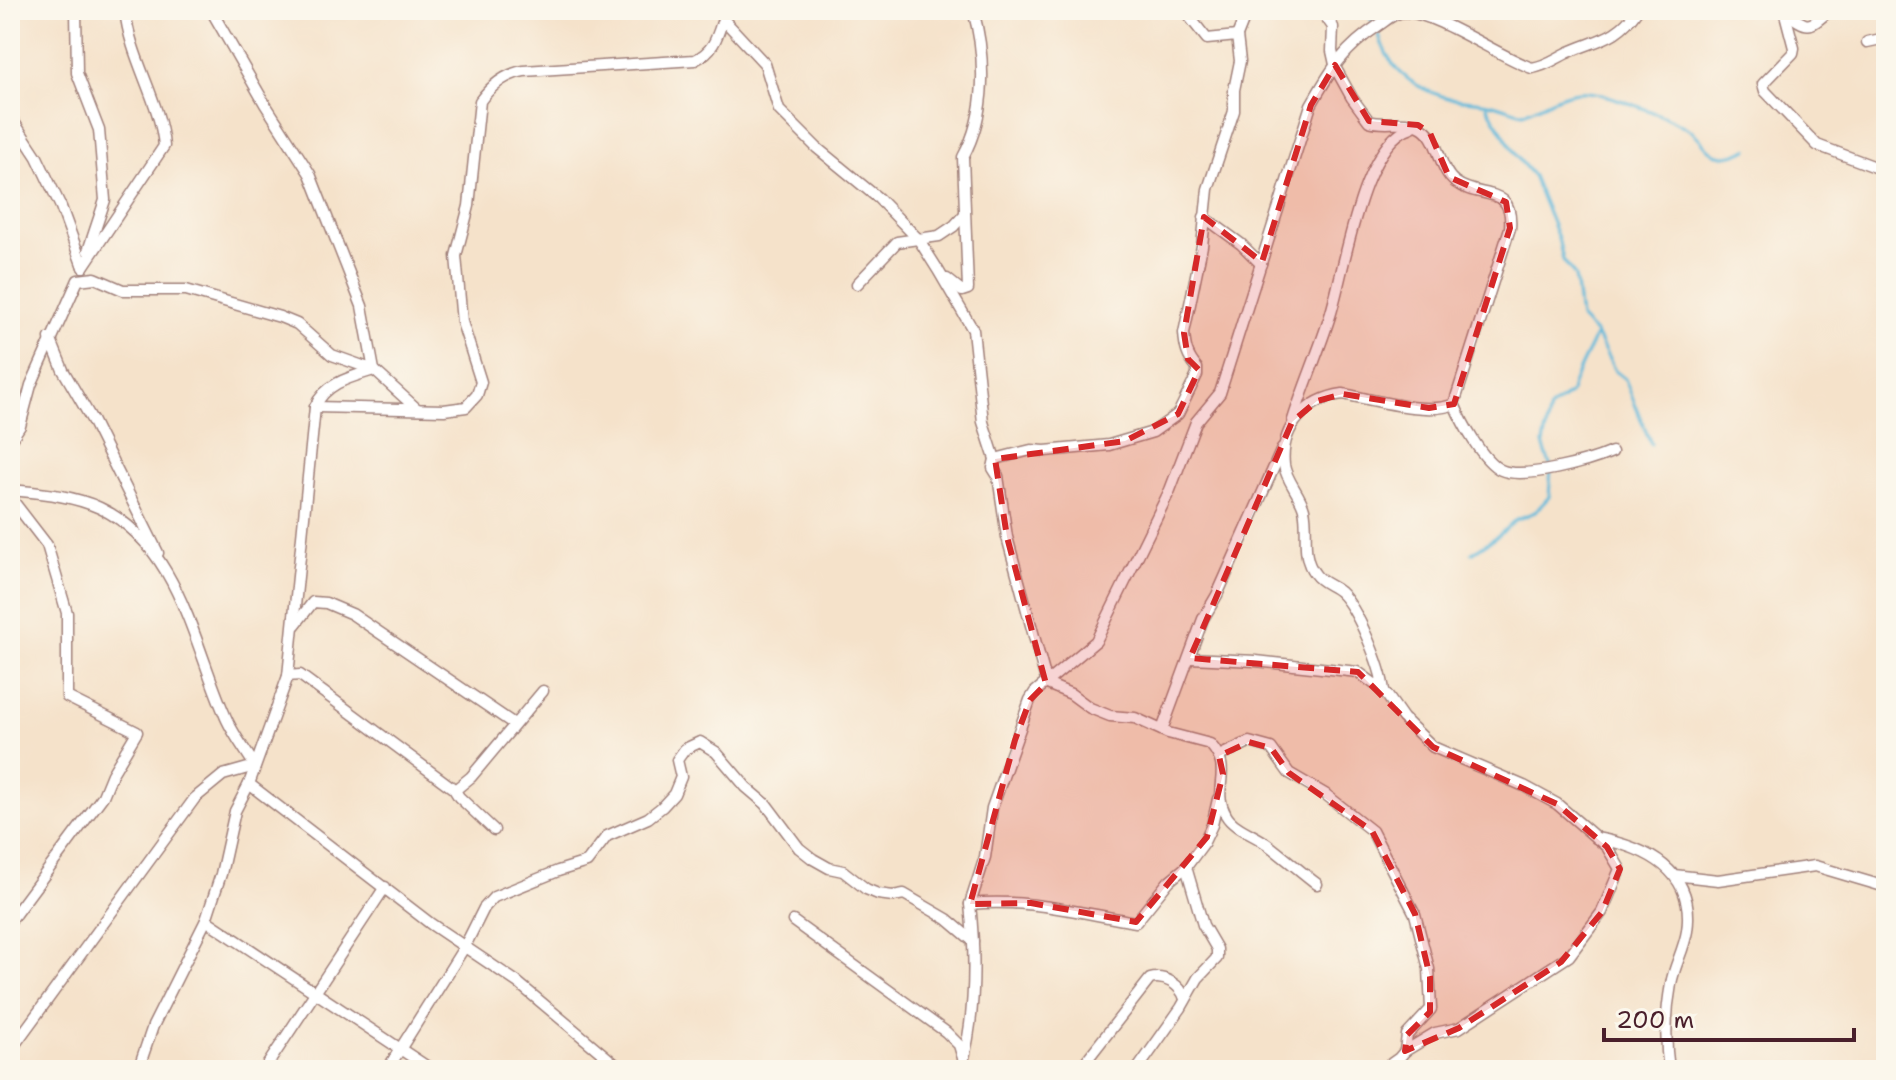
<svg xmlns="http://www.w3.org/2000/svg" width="1896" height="1080" font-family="'Shantell Sans',sans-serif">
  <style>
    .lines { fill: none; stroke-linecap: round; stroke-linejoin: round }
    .stream { stroke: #5db9db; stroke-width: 3 }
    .street-casing { stroke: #a0807a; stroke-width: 13 }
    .street { stroke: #fff; stroke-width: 10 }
    .marked { fill: #d62828; fill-opacity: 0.2; stroke: #d62828; stroke-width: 6; stroke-dasharray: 16 10; stroke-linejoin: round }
  </style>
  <rect width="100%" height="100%" fill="#fbf7ec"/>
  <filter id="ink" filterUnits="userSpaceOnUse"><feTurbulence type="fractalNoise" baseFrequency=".0125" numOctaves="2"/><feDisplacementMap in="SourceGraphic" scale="16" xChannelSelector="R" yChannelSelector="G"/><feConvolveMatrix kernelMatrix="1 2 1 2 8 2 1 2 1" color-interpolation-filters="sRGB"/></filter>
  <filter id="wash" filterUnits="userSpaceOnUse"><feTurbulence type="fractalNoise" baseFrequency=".006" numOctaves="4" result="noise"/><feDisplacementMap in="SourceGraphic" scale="32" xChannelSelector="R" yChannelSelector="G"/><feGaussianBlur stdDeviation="1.8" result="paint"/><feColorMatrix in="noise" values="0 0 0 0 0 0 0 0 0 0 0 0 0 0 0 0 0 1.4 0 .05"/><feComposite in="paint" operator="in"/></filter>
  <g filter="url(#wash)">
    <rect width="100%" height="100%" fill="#f5e2ca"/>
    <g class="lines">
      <g class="stream">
        <polyline points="1364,10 1375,24"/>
        <path d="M1378,31C1386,66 1410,87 1445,97C1458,101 1474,100 1488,103C1500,105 1511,110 1523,113C1544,105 1565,90 1587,92C1607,93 1683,121 1696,135C1705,143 1706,151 1719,155C1729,158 1738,153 1748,149"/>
        <polyline points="1487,106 1517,157 1533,176 1558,238 1563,260 1575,276 1580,318 1596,334 1615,371 1625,379 1651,444"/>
        <path d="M1472,553L1499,535L1515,520L1535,512L1549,497L1551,468L1543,444L1550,408L1571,393C1575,372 1588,354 1596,334"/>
      </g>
    </g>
  </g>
  <g filter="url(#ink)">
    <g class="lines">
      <defs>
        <g id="street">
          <polyline points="76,10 77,73 99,130 105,200 88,251"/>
          <path d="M722,10L723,19L765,64L779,110L817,148L878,198L919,240L938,270L973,330L983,422L995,459L993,468L998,476L1007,537L1047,684L1071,694L1090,708L1110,716L1135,718L1168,733L1210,744C1235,771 1210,787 1226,815C1233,828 1255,835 1267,844C1284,857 1300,871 1317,884"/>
          <polyline points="1184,10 1207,39 1237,36"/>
          <path d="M1321,10L1333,27L1332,51L1336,69L1352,98L1369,121C1385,126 1403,119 1419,126C1440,135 1437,168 1455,182C1480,201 1514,183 1510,228L1454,404C1429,416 1371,399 1343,394C1307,399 1280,427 1284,465C1286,480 1300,494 1304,509C1309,531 1300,556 1315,574C1321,583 1332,585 1340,592C1358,609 1381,666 1384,691"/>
          <polyline points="1784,10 1794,48 1793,53 1763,84 1765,91 1817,145 1886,171"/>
          <path d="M1785,12C1809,29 1808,29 1830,10"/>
          <polyline points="1867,42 1886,38"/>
          <polyline points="10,120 14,122 37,157 61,207 83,267"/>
          <polyline points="1204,217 1241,244 1261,264"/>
          <path d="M83,267L164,146C160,100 130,59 125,10"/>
          <path d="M947,279L962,291L968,289L963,157C987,113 986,57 973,10"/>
          <polyline points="857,284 897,242 939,236 954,226 963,216"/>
          <polyline points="50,338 63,370 92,420 158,553"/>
          <path d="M1454,404C1462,422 1482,461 1501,470C1523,480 1589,462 1612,452"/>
          <path d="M315,407L444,410L466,407L477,395L481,382L462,322L456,256L469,206L480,101C491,86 505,74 524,71L695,60C714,51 717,37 723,19"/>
          <path d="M1293,420C1304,385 1319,351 1330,316C1345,270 1361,142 1412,127"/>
          <polyline points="10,441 20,426 31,385 78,280 95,278 123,290 186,290 280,317 297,324 332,355 374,370 362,306 310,174 265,104 211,10"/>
          <path d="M995,459L1031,450L1045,451L1109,445L1153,432L1178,414L1197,375V368C1187,357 1185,347 1184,333L1202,246L1208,189L1234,111V90L1240,61L1237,36L1243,21L1254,10"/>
          <path d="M10,490C40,493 72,495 100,508C178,545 193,642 224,713C231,732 245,749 255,766L223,775L195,798L10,1051"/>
          <polyline points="10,497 47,545 67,613 67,697 137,732 112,774 103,796 10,921"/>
          <polyline points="295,625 313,602 326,603 352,614 514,724"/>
          <polyline points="1190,658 1256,661 1358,672 1384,691 1403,718 1433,747 1524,786 1557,804 1607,847 1620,869 1602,912 1569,956 1459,1028 1435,1033 1405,1051"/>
          <polyline points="288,676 300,675 454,789 459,797 494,830"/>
          <polyline points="1162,730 1203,619 1217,595 1282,449"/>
          <polyline points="1219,756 1249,742 1271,748 1289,773 1325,794 1372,831 1415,914 1429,969 1431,1009 1407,1035 1405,1051 1399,1058 1382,1070"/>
          <polyline points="249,784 431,924 517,982 622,1070"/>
          <polyline points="455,790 471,777 543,691"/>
          <path d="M1596,838C1646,847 1696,871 1687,931C1684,950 1674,966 1671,984C1666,1011 1665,1043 1669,1070"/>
          <polyline points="1674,875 1718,880 1815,866 1886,887"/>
          <path d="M970,904L985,857L992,808L1030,700L1035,692L1096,641L1170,490L1196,422L1220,393L1311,105C1332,68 1343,49 1379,25C1388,19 1395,12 1406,12C1436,13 1500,57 1532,68C1546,66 1555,59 1567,53C1597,39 1617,40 1637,10"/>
          <polyline points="206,920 432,1070"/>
          <polyline points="793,921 946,1032 959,1045 963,1058"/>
          <path d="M138,1070L153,1026L206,920L221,874L235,811L249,784L288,676L315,407C325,383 351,377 374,370L417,409"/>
          <polyline points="264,1070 385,887"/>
          <polyline points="387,1070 465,946 484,908 494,897 558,871 587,862 607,836 648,818 662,807 674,794 681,777 677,760 685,749 700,742 716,752 746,787 766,804 799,848 813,859 829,868 843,871 866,889 878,894 893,896 904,894 947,919 973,941"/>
          <path d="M961,1070C976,1015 976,960 970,904C1027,898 1080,913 1136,922L1169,881L1186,867L1203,844L1212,825L1218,799"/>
          <path d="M1079,1070L1150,979C1165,975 1181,985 1185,999"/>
          <polyline points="1137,1070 1181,1008 1198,978 1217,958 1217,949 1203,925 1186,867"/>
        </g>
      </defs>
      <use href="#street" class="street-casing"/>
      <use href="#street" class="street"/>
    </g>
  </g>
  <path class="marked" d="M1335,65L1369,121L1418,125L1430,133L1449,177L1506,202L1510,228L1454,404L1429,408L1343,394L1317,401L1292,422L1190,658L1358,672L1433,747L1557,804L1607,847L1620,869L1602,912L1561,962L1459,1028L1405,1051L1407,1035L1430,1012V977L1415,914L1372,831L1289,773L1271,748L1249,742L1219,756L1223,774L1207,837L1136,922L1031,903L970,904L1015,740L1030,700L1046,684L1007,537L995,459L1125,441L1178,414L1199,370L1188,359L1184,333L1204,217L1262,262L1311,105Z"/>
  <rect width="1896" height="1080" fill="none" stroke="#fbf7ec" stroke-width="40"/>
  <path d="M1604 1028v12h250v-12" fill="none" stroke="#4a1f2b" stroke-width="4"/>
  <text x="1616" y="1028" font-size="24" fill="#4a1f2b" stroke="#fbf7ec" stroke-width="6" paint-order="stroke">200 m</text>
</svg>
